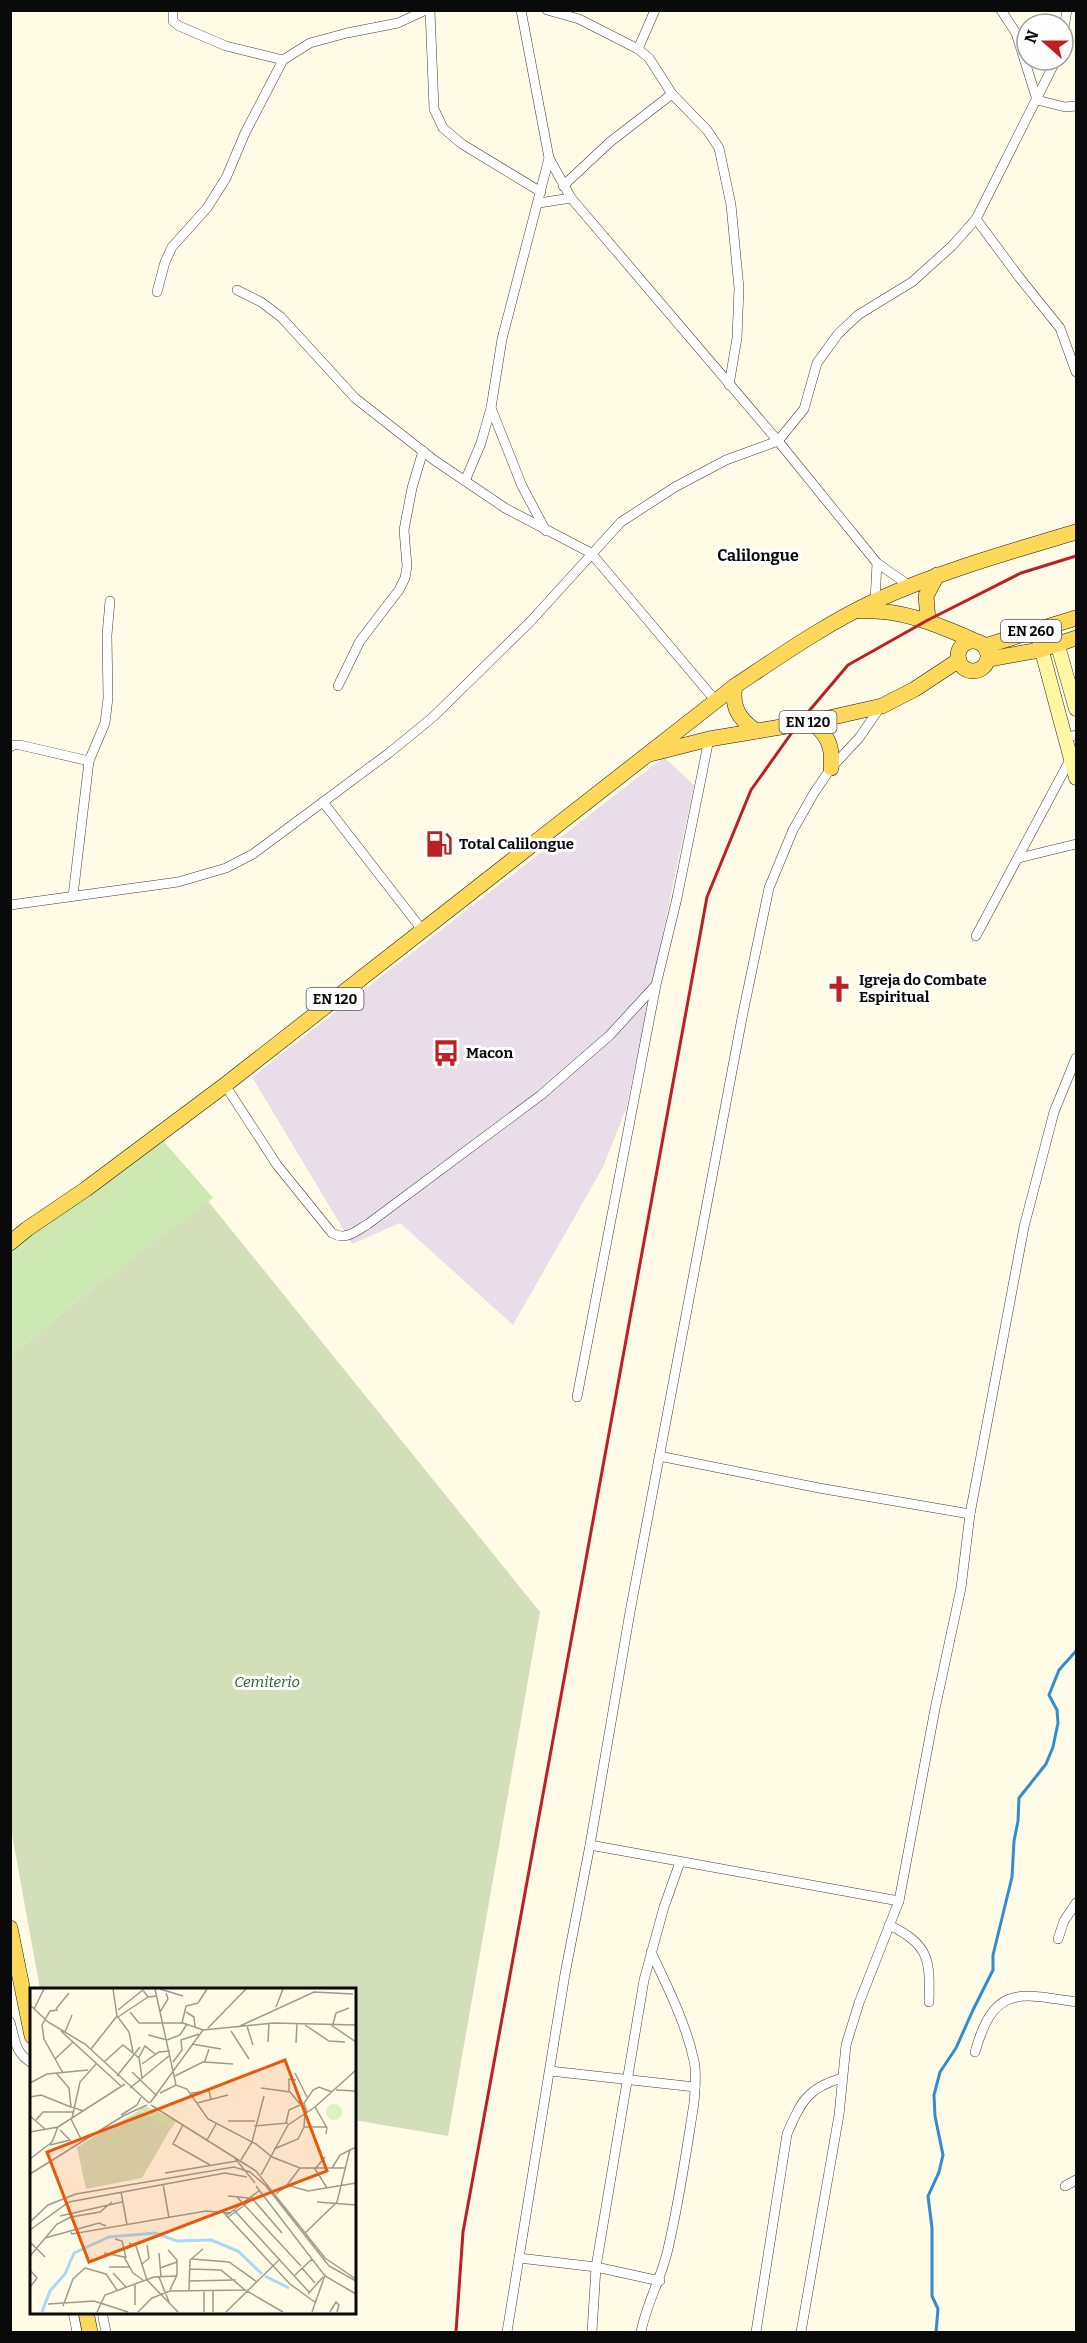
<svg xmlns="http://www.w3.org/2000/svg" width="1087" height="2343" font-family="Bitter,serif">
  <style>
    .industrial { fill: #e9ddea }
    .green { fill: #cde9b1 }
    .cemetery { fill: #d2dfb9 }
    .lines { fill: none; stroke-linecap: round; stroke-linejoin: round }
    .stream { stroke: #308dd0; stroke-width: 3 }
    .street-casing { stroke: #3d3d3d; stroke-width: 10 }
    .secondary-casing { stroke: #2c2c2c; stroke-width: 15 }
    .primary-casing { stroke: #1b1b1b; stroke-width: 16 }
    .street { stroke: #fff; stroke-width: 9 }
    .secondary { stroke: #fff7a2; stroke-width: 14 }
    .primary { stroke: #fdd859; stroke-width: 15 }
    .rail { stroke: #bc2024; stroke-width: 3 }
    .labels { text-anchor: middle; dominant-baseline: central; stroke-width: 6; stroke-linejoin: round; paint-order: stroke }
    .shield { fill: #fff; stroke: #545454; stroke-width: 1.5 }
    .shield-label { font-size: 14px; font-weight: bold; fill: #0a0a0a }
    .poi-label { font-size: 15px; font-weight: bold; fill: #0a0a0a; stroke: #fff; text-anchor: start }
    .park-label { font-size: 15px; font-style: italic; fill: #27621a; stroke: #fff }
    .neighbourhood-label { font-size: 16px; font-weight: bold; fill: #0a0a0a; stroke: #fff }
    .inset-river { fill: none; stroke: #aad9f7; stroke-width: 3 }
    .inset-road { fill: none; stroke: #9d9b8f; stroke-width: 1.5 }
    .view { fill: #e8590c; fill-opacity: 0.15; stroke: #e8590c; stroke-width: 3 }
    .inset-edge { fill: none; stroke: #0a0a0a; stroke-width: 3 }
  </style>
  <rect width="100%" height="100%" fill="#fffbe7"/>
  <polygon class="industrial" points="664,757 694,785 626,1109 603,1167 513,1325 400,1223 352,1244 252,1077"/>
  <polygon class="green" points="158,1135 213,1198 80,1298 11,1355 11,1247"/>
  <polygon class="cemetery" points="208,1201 540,1612 448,2136 354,2120 354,1989 40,1989 11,1829 11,1355 80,1298"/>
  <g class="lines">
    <polyline class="stream" points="936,2332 938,2309 932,2296 932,2228 928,2196 939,2172 943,2155 935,2116 934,2095 940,2072 956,2048 973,2010 993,1970 993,1955 1012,1877 1014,1841 1018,1821 1019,1798 1046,1764 1053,1747 1058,1723 1057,1710 1049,1695 1059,1670 1076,1651"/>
    <defs>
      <g id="street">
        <polyline points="173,10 173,21 179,26 226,46 283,60"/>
        <polyline points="430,10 434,109 443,128 462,144 541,192"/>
        <polyline points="521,10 549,158 571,198 778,441 877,563 910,586"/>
        <polyline points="547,10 579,19 638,49 649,58 672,94 707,130 719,148 731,205 739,288 737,338 729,385"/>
        <polyline points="1001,10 1016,33 1037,100 1065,107 1076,106"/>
        <polyline points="1063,34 1067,10"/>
        <polyline points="638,49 655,10"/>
        <polyline points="563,186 610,142 672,94"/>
        <polyline points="539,203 571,198"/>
        <polyline points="976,219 1019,277 1060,328 1076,372"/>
        <polyline points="237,290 261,302 281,317 355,398 434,460 505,508 591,553 715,700"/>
        <polyline points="157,292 165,262 172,247 207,208 226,178 245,133 283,60 310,43 347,33 398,23 426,10"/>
        <polyline points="491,408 522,486 546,531"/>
        <polyline points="465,481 481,443 491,408 502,339 549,158"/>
        <polyline points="875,601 877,563"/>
        <polyline points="338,686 360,641 399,590 405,578 407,566 404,530 412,488 423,451"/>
        <polyline points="1065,738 1076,735"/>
        <polyline points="10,747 13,745 20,745 89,761"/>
        <polyline points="323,802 423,931"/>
        <polyline points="1019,858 1076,844"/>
        <polyline points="73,896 89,761 105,723 108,698 107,635 110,601"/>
        <polyline points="10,905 178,882 226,868 253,854 389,753 433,717 530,622 621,522 675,487 726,460 778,441 804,409 817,363 838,334 858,315 912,282 952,246 976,219 1056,60"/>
        <polyline points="976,936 1071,758"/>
        <path d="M225,1085L277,1165L332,1233C346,1241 356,1231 368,1224L541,1095L610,1035L655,986"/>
        <polyline points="577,1397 656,985 677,898 709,739"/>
        <polyline points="659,1456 819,1488 970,1514"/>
        <polyline points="590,1845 899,1901"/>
        <path d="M889,1925C930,1945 930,1960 929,2002"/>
        <polyline points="1058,1939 1064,1921 1076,1903"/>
        <path d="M10,2022C15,2039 15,2054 32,2063"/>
        <path d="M975,2052C994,1985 1018,1993 1076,2002"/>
        <polyline points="550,2071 695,2087"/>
        <polyline points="1065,2186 1076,2180"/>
        <polyline points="519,2258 596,2267 660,2281"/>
        <polyline points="73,2312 77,2332"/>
        <polyline points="102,2312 106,2332"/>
        <polyline points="507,2332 565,1974 590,1845 630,1612 742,1018 769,888 793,830 814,793 831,768 859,738 881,706"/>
        <polyline points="592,2332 596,2267 644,1980 664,1907 680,1862"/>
        <path d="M641,2332C646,2305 660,2281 667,2253C679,2204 686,2153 694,2103C695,2090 697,2074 694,2061C686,2023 667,1986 651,1952"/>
        <path d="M756,2332L787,2134C801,2102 807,2088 842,2078"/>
        <polyline points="801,2332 839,2115 846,2045 859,2003 899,1901 935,1709 961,1588 970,1514 1024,1227 1054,1112 1076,1058"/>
      </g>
      <g id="secondary">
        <polyline points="1052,625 1076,709"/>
        <polyline points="1036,629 1076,778"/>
      </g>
      <g id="primary">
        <path d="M860,611C902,609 936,624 973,640"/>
        <polyline points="928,620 926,596 937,575"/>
        <circle cx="973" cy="656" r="15"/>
        <polyline points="985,646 1076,618"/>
        <polyline points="989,659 1040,650 1076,638"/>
        <path d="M735,686C731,707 739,719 756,731"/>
        <path d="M811,722C828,734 833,747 831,768"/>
        <polyline points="650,754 709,739 811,722 882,706 915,689 959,660"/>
        <path d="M10,1243L27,1229L86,1189L225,1085L735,686C780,656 827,623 877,600C941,571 1009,552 1076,532"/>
        <polyline points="10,1928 32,2036"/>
        <polyline points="86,2312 90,2332"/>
      </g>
    </defs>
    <use href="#street" class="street-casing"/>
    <use href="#secondary" class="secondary-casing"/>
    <use href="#primary" class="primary-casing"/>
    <use href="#street" class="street"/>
    <use href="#secondary" class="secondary"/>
    <use href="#primary" class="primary"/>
    <polyline class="rail" points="456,2332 463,2232 707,897 751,790 798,724 848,665 928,620 1021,573 1076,556"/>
  </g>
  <defs>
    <symbol id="fuel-bare" viewBox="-9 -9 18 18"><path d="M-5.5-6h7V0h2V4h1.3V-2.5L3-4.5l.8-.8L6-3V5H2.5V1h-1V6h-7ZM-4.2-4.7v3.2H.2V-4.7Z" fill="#bc2024" stroke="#fff" stroke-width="2.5" paint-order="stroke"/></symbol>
    <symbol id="church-bare" viewBox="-9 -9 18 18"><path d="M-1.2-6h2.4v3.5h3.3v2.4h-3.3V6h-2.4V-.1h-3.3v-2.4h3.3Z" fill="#bc2024" stroke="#fff" stroke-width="2.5" paint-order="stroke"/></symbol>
    <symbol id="bus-bare" viewBox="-9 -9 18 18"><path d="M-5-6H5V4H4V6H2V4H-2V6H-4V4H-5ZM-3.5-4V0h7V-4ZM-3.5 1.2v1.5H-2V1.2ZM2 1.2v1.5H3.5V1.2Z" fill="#bc2024" stroke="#fff" stroke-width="2.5" paint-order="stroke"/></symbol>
  </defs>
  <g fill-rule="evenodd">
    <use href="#fuel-bare" x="420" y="825" width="38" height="38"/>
    <use href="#church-bare" x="820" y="970" width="38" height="38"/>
    <use href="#bus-bare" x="427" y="1034" width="38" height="38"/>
  </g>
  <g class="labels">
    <g class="shield">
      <rect x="1001" y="620" width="60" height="22" rx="4.5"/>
      <rect x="779.5" y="711" width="57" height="22" rx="4.5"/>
      <rect x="306.5" y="988" width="57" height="22" rx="4.5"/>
    </g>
    <g class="shield-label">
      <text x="1031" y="631">EN 260</text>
      <text x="808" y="722">EN 120</text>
      <text x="335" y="999">EN 120</text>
    </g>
    <g class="poi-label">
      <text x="459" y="844">Total Calilongue</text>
      <text x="859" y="980">Igreja do Combate<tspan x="859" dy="17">Espiritual</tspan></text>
      <text x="466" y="1053">Macon</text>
    </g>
    <g class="park-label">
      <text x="267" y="1682">Cemiterio</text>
    </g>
    <g class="neighbourhood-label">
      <text x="758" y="555">Calilongue</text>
    </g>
  </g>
  <g transform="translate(30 1988)">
    <rect width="326" height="326" fill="#fffbe7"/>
    <path d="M118,119L146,133L141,141L108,120Z" fill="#cde9b1"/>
    <path d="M110,122L141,140L112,190L56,201L47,159Z" fill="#d2dfb9"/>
    <path d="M296 124a8 8 0 1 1 16 0a8 8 0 1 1-16 0Z" fill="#dff0c3"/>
    <path class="inset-river" d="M235,288L259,300M12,324L20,303L35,286L44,265L79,249L125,245L147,253L181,252L208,263L232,286"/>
    <path class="inset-road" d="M83,1L87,28L99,44L103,64M112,1L118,9L127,8M125,1L146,97M130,1L153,8M0,17L18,34L55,56L119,115M246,19L253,1M4,21L14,1M26,21L39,5M28,22L20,23L12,37L14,51L33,85M88,22L114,1M100,24L109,35H153L173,42M130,24L138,11L136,5M156,24L164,29L165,39M88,29L118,9M152,35L156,18L168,15L177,1M303,36L306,25L319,20M275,37L299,53L315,54M301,37L326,54M210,38L284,4L323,6M217,38L223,57M178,40L216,1M31,43L91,98M201,43L219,71M35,44L42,27M118,47L137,52L150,47L157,36M238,54L239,35M266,55L267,36M162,56L191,61M61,61L87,28M109,69L115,58L125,66M25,71L43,54M74,74L93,57L109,70L112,90M143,74L152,62L151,52L169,46M174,74L203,76M112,76L129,64L140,63M102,84L127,108M265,85L277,109M27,86L39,100L41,119L54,123M87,88L110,59M145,88L175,73L179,61M0,95L17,86L58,82M100,100L140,67M231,100L260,104L270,116M306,102L326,103M259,103V91L266,92M130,105L146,97L157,101L178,131L226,156L242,169L270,180H316M161,105L179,103L181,111M0,109L11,107L41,119M120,115L173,42L243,35L326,37M167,115L198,107M121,117L226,183L295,270L326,291M285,119L297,140L296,146M277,124L274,115L283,102L289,99L302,104M91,127L107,117L111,109M0,128L15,141M42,130L50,94L66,76M41,131L51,151M6,132L13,124H43M198,133H225M256,135L259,122L270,117M153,137L143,156L180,177M224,138L258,135M274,139H297M0,144L28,139L95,96M177,152L186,136M20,157L40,152L30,142M244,161L268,151L274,139L275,125M204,169L225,195M295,169L285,181L297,200M0,171L22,154L28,139M211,172L222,154L234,108M302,180L310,167L326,159M135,185L207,173M0,186L93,128L117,117M231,187L258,137L285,119L326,82M133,196L139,230M257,197L270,180M226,198L295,288L326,306M91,204L97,237M246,206L257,197L278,203L326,195M198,208L219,210M207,209L271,278M221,209L252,245M287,214L326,217M204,222L279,304M193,224L260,296L286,315M30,228L92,214M196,228L230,202M197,230L220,213M0,234L18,217L46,206L204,179L220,184L236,198L299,278L326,293M0,242L39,214L195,185L217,189M40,242L42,246L176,223L201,225M275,245L307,214L320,161M15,250L69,235L76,238M85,251L92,253L96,270M0,254L15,269M99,255L106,258L117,292L148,324M138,262L147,272V287L140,302M74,265L94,269L103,285L113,292M129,265L131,289M0,268L27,236L41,229L70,224L82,214M162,271L199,274L227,294M112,276L119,270L117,257M79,279H99M130,280L147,274M272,280L285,295M160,281L191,282L215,302M0,282L7,290L1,298M83,285L96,299M265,287L282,271M129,289L139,314M159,293L206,292M105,296V317M159,302L160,272L173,261M174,302V324M217,303L253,324M278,306L293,289M18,316L64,313L98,324M33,318L43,291L55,280L76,286L87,302M67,324L75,307L124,289L146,288M108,324L122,310L140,303L219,302M183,324V302M196,324L250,271M282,324L295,287M300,324L306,314L309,317L307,324"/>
    <path class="view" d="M255,72L297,183L59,274L17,164Z"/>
    <rect width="326" height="326" class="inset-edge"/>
  </g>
  <rect width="1087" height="2343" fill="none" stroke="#0a0a0a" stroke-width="24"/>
  <g transform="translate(1045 42) rotate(291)"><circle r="28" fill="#ffffff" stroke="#9d9d9d" stroke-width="1.5"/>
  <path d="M0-4.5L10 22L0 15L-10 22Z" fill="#bc2024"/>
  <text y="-9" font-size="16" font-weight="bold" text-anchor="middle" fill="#0a0a0a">N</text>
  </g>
</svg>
